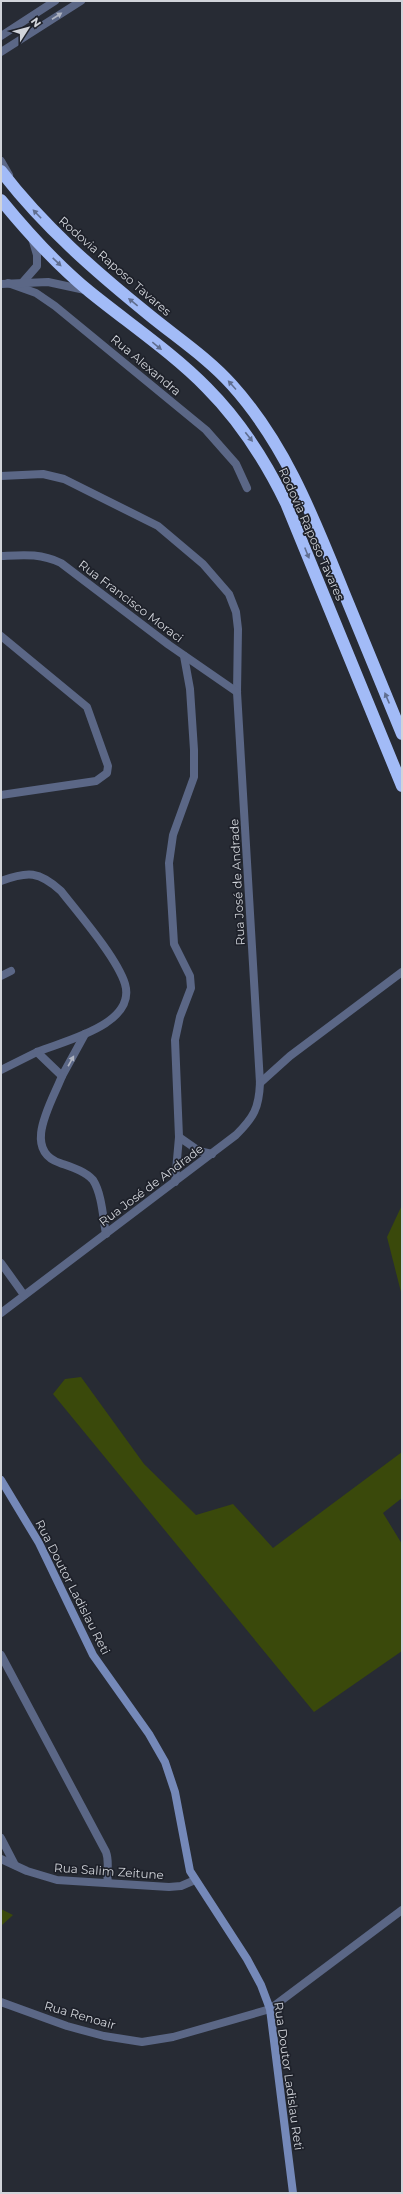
<svg xmlns="http://www.w3.org/2000/svg" width="403" height="2194" font-family="Montserrat,sans-serif">
  <style>
    .green { fill: #3a490b }
    .lines { fill: none; stroke-linecap: round; stroke-linejoin: round }
    .street { stroke: #5b6786; stroke-width: 8 }
    .secondary { stroke: #7589b9; stroke-width: 8 }
    .highway { stroke: #a2bbf7; stroke-width: 12 }
    .oneway { fill: #aeb3c1 }
    .oneway2 { fill: #606e90 }
    .labels { text-anchor: middle; dominant-baseline: central; stroke-width: 3.5; stroke-linejoin: round; paint-order: stroke }
    .street-label { font-size: 12px; fill: #d1d4da; stroke: #1e212a }
  </style>
  <rect width="100%" height="100%" fill="#272b34"/>
  <g class="green">
    <polygon points="402,1205 402,1296 387,1237"/>
    <polygon points="81,1377 144,1464 196,1515 233,1504 273,1548 402,1452 402,1498 383,1513 402,1544 402,1651 314,1712 53,1394 65,1379"/>
    <polygon points="1,1909 13,1915 1,1926"/>
  </g>
  <g class="lines">
    <g class="street">
      <polyline points="1,36 55,1"/>
      <polyline points="1,52 81,1"/>
      <polyline points="1,161 9,175"/>
      <polyline points="23,282 37,266 37,255 32,238"/>
      <polyline points="8,283 36,293 55,306 206,430 236,464 247,488"/>
      <polyline points="1,284 48,282 85,290"/>
      <path d="M1,476L43,474L64,479L158,526L203,564L229,594L236,612L238,629L237,692L260,1083C259,1108 254,1117 236,1135L1,1313"/>
      <path d="M1,556C23,555 40,553 61,563L169,645L237,692"/>
      <polyline points="1,636 87,707 108,766 107,773 96,781 1,795"/>
      <path d="M1,881C28,871 39,871 61,891C79,914 117,958 125,984C137,1025 63,1041 37,1052C25,1058 13,1064 1,1070"/>
      <polyline points="1,976 11,971"/>
      <polyline points="37,1052 62,1076 85,1034"/>
      <path d="M62,1076C52,1102 21,1150 60,1163C71,1167 85,1171 93,1180C102,1194 103,1218 106,1234"/>
      <polyline points="260,1083 290,1056 402,972"/>
      <polyline points="179,1137 175,1040 180,1017 191,988 190,976 174,944 169,863 173,835 194,777 194,750 190,689 184,656"/>
      <polyline points="175,1182 179,1137 199,1151 212,1154"/>
      <polyline points="1,1263 24,1295"/>
      <path d="M1,1655L106,1852C110,1863 106,1872 108,1883"/>
      <polyline points="1,1838 15,1865"/>
      <polyline points="1,1859 27,1871 57,1880 169,1887 181,1886 195,1880"/>
      <polyline points="1,2002 67,2026 104,2036 142,2042 173,2037 270,2009 402,1910"/>
    </g>
    <polyline class="secondary" points="1,1480 39,1543 93,1655 149,1734 165,1762 175,1792 190,1871 247,1959 261,1985 270,2009 293,2193"/>
    <g class="highway">
      <path d="M1,171C43,226 95,271 148,314C176,337 208,358 232,385C286,445 314,519 344,593C363,640 383,687 402,734"/>
      <path d="M1,200C28,233 57,265 90,292C127,322 174,354 207,388C241,422 265,460 286,503L402,786"/>
    </g>
  </g>
  <defs><path id="oneway-solid" d="M-6-.8H1V-3.2L6.5 0L1 3.2V.8H-6Z"/></defs>
  <g class="oneway">
    <use href="#oneway-solid" transform="translate(57 16) rotate(-33)"/>
    <use href="#oneway-solid" transform="translate(71 1061) rotate(-61)"/>
  </g>
  <g class="oneway2">
    <use href="#oneway-solid" transform="translate(37 214) rotate(-134)"/>
    <use href="#oneway-solid" transform="translate(57 262) rotate(44)"/>
    <use href="#oneway-solid" transform="translate(133 302) rotate(-141)"/>
    <use href="#oneway-solid" transform="translate(157 346) rotate(39)"/>
    <use href="#oneway-solid" transform="translate(232 385) rotate(-132)"/>
    <use href="#oneway-solid" transform="translate(249 437) rotate(52)"/>
    <use href="#oneway-solid" transform="translate(307 553) rotate(68)"/>
    <use href="#oneway-solid" transform="translate(387 698) rotate(-113)"/>
  </g>
  <g class="labels">
    <g class="street-label">
      <text transform="translate(115 266) rotate(41)">Rodovia Raposo Tavares</text>
      <text transform="translate(146 365) rotate(40)">Rua Alexandra</text>
      <text transform="translate(312 534) rotate(66)">Rodovia Raposo Tavares</text>
      <text transform="translate(131 601) rotate(37)">Rua Francisco Moraci</text>
      <text transform="translate(237 882) rotate(-93)">Rua José de Andrade</text>
      <text transform="translate(151 1185) rotate(-37)">Rua José de Andrade</text>
      <text transform="translate(73 1587) rotate(63)">Rua Doutor Ladislau Reti</text>
      <text transform="translate(109 1871) rotate(4)">Rua Salim Zeitune</text>
      <text transform="translate(80 2015) rotate(16)">Rua Renoair</text>
      <text transform="translate(289 2076) rotate(82)">Rua Doutor Ladislau Reti</text>
    </g>
  </g>
  <rect width="403" height="2194" fill="none" stroke="#d1d4da" stroke-width="4"/>
  <g transform="translate(28 28) rotate(54)" stroke="#1e212a" stroke-width="3" paint-order="stroke">
  <path d="M0-3L7 15L0 10L-7 15Z" fill="#d1d4da"/>
  <text y="-6" font-size="11" font-weight="bold" text-anchor="middle" fill="#d1d4da">N</text>
  </g>
</svg>
